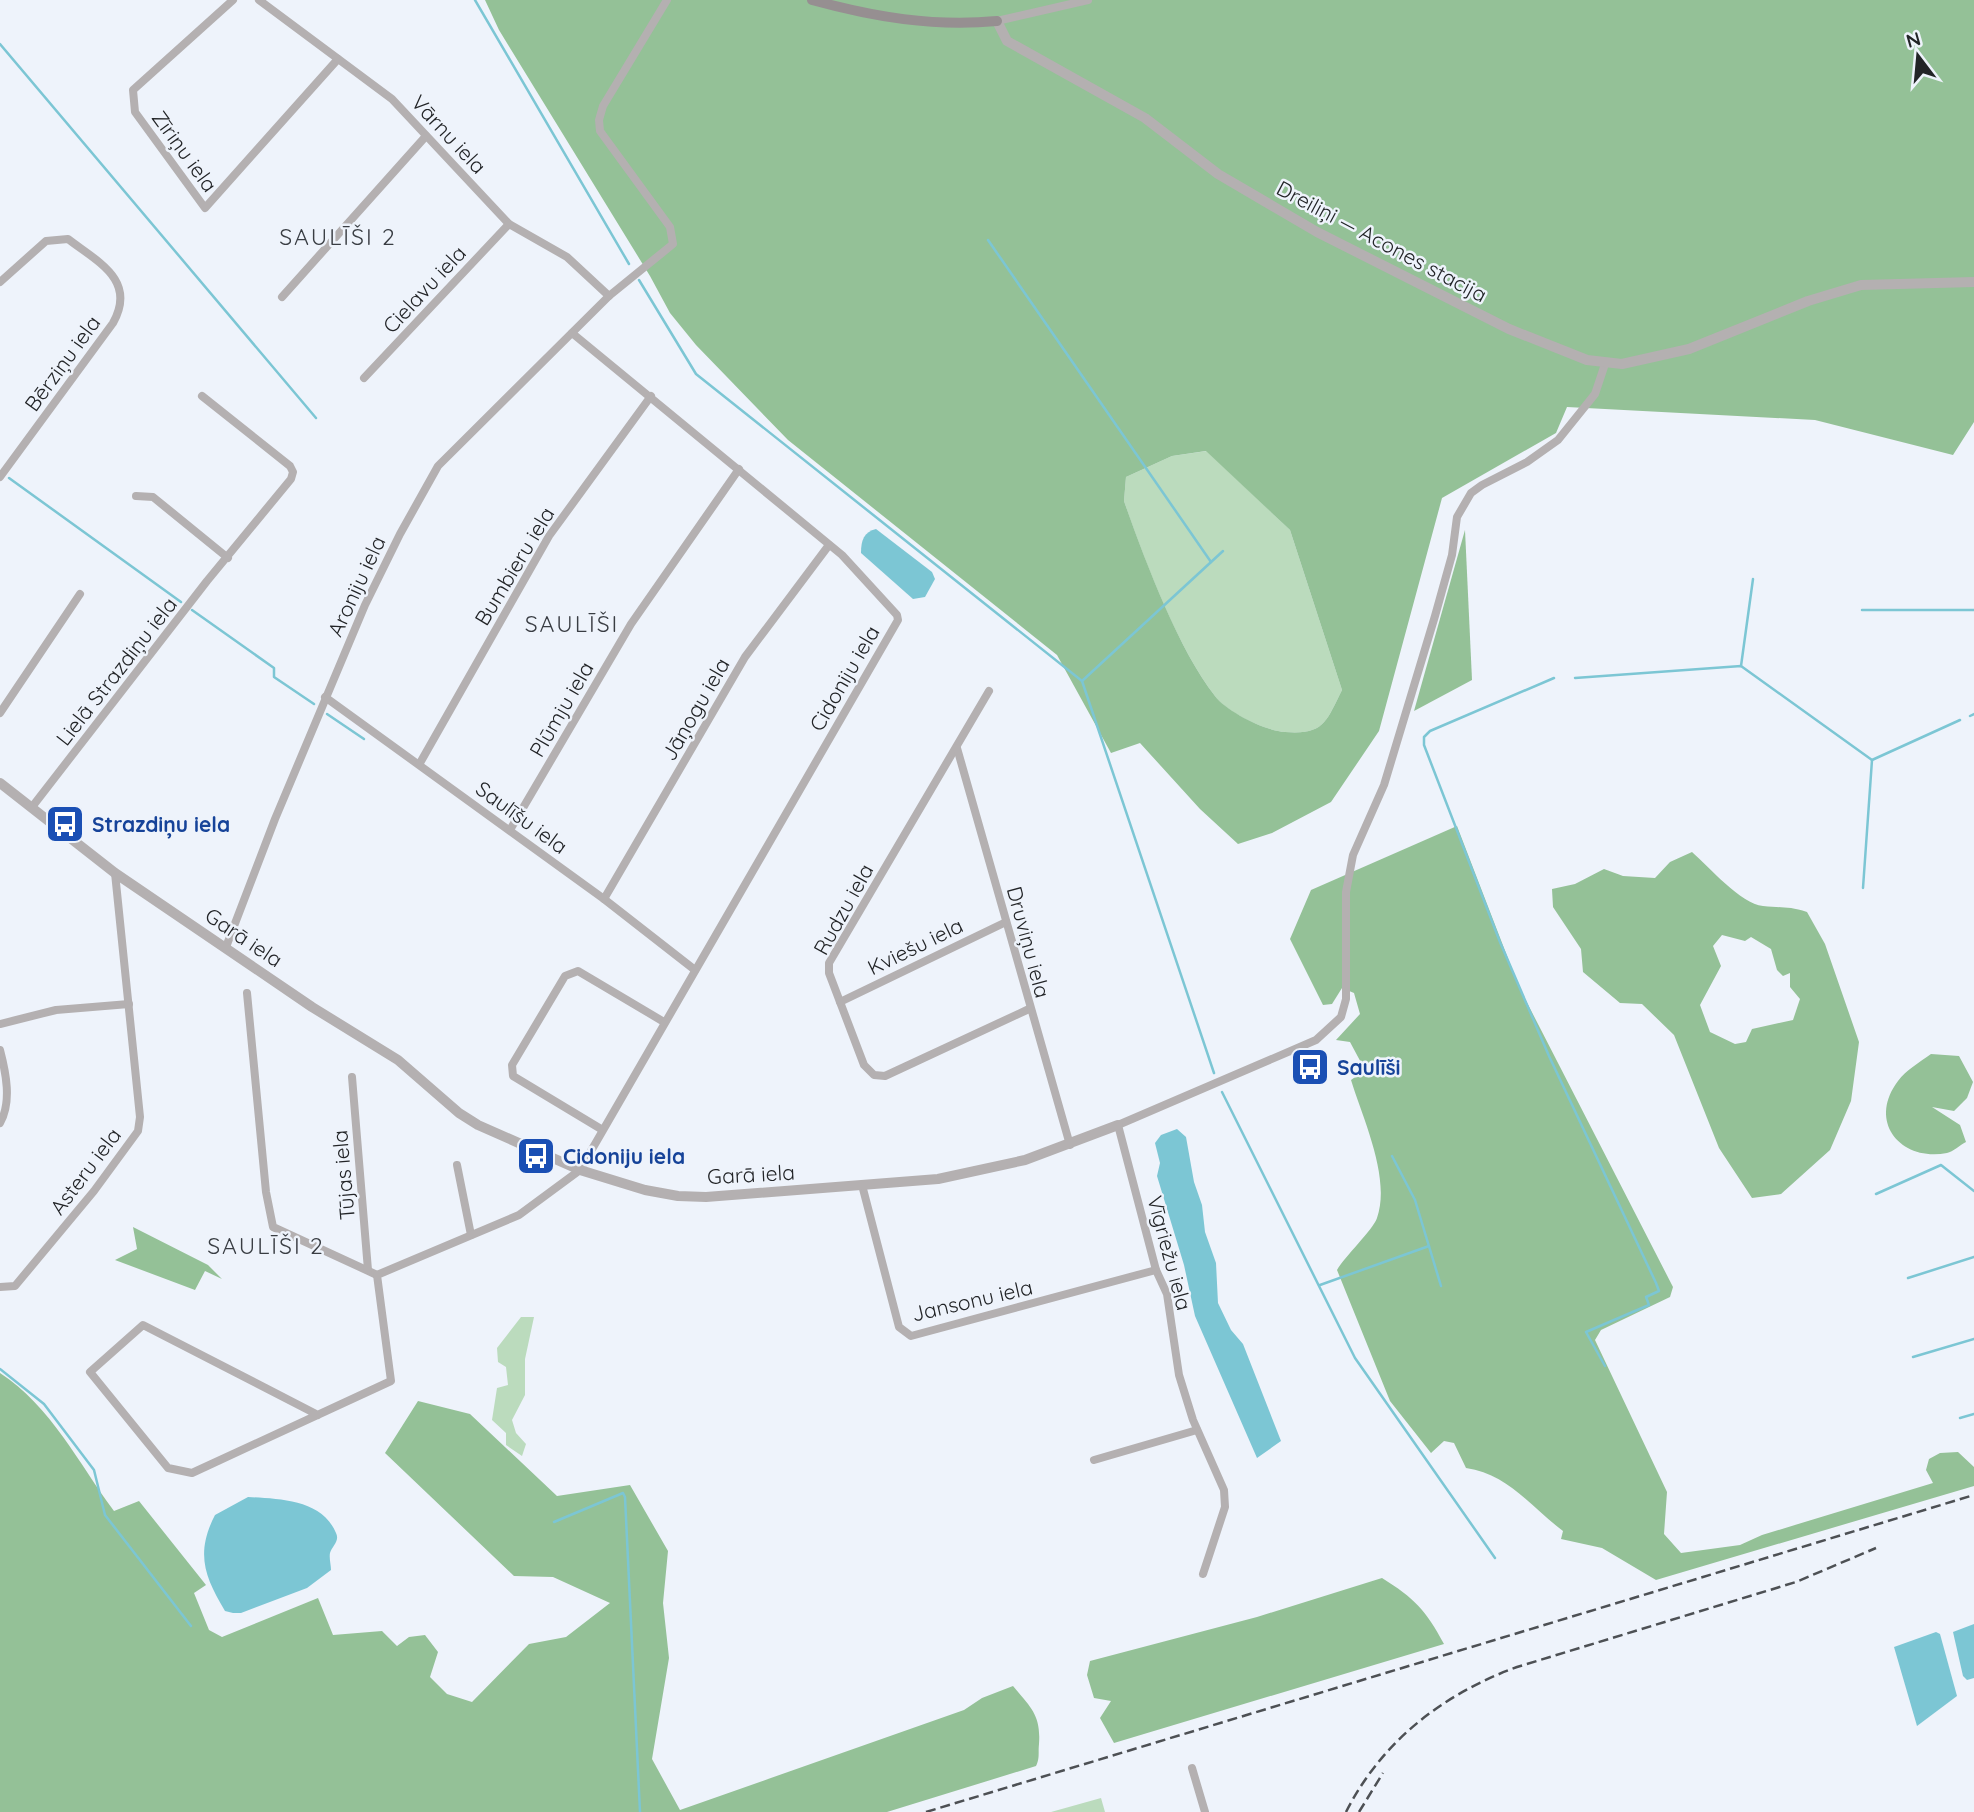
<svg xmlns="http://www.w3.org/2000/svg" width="1974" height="1812" font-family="Quicksand,sans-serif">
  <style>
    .green { fill: #bbdbbd }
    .forest { fill: #94c197; fill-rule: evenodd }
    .water { fill: #7cc6d4 }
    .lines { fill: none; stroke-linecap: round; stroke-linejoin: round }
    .stream { stroke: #7cc6d4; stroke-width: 2.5 }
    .minor { stroke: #b4b0b1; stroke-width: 8 }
    .tertiary { stroke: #b4b0b1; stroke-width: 10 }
    .secondary { stroke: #968f91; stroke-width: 10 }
    .rail { stroke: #4d5054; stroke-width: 2.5; stroke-dasharray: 10 5; stroke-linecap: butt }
    .labels { text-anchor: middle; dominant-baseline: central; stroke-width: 5; stroke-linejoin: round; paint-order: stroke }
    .street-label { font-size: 21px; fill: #222427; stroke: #eef3fb }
    .transit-label { font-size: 21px; font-weight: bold; fill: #164399; stroke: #eef3fb; text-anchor: start }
    .neighbourhood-label { font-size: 23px; letter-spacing: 2px; fill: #393d43; stroke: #eef3fb }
  </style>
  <rect width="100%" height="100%" fill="#eef3fb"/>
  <g class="green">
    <path d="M1207,451L1290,530L1342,690C1326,722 1324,735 1285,732C1266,731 1226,712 1215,696C1178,649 1144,559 1124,501L1126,477L1172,456Z"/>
    <polygon points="521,1317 534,1317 525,1359 525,1395 512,1420 516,1433 526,1444 522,1456 506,1445 506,1433 492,1420 497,1388 508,1385 506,1367 498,1362 497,1348"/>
    <polygon points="1101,1798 1105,1812 1051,1812"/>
  </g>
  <g class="forest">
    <path d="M485,0H1974V422L1953,455L1815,420L1567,407L1556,433L1442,498L1379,731L1331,802L1272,833L1238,844L1200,809L1140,743L1111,753L1057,655L788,440L696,345L670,313L650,276L499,30ZM1206,451L1290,530L1342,690C1326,722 1324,735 1285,732C1266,731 1227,712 1215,696C1178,649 1144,558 1124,501L1126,477L1172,456Z"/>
    <polygon points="1465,530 1472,680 1414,711"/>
    <path d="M1457,826L1519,987L1673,1287L1670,1297L1601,1330L1595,1340L1667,1492L1664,1534L1681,1553L1740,1545L1762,1535L1933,1483L1926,1470L1929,1459L1940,1453L1958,1452L1974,1467V1486L1656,1580L1602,1548L1561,1539L1563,1531C1531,1507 1508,1474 1466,1468L1454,1443L1444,1441L1431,1453L1390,1401L1337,1270C1345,1256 1373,1230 1377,1218C1391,1178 1363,1119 1351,1080L1365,1070L1350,1042L1336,1040L1360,1014L1354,993L1342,988L1332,1004L1323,1005L1290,939L1311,890Z"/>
    <path d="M1692,852C1708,866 1741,904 1763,906C1780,908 1788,906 1807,912L1825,944L1859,1042L1851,1101L1830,1150L1781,1194L1752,1198L1719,1148L1674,1035L1642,1004L1620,1003L1583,972L1581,949L1553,907L1552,889L1575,884L1604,869L1623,876L1655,878L1670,862ZM1722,935L1745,941L1751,937L1771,949L1777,970L1783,976L1790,973V987L1800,999L1793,1020L1752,1029L1746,1042L1735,1044L1710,1032L1700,1005L1721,966L1713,946Z"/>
    <path d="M1931,1054L1959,1056L1973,1082L1967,1098L1954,1111L1932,1107L1960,1125L1966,1142C1960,1145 1953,1152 1947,1153C1901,1162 1867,1122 1898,1081C1906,1070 1920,1062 1931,1054Z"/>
    <polygon points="133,1227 208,1265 222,1279 205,1271 195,1290 115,1260 137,1249"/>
    <path d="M0,1373C51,1406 79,1464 114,1511L139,1501L206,1585L194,1593L209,1630L222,1637L318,1598L333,1635L382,1631L397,1646L409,1637L425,1635L438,1652L430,1677L447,1694L472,1702L529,1644L566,1637L610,1603L553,1577L514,1576L385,1453L418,1401L470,1414L557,1496L630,1485L668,1551L663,1603L669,1658L652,1759L680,1810L964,1710L982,1698L1013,1686C1031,1708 1041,1715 1039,1744C1038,1753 1040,1758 1036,1766L887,1812H0Z"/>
    <path d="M1382,1578C1414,1598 1426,1610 1444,1644L1114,1743L1100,1718L1111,1701L1094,1698L1087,1675L1090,1661L1257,1617Z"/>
  </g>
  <g class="water">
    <path d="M876,529L932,572L935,579L925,597L913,599L861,553C861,540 864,532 876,529Z"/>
    <polygon points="1177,1129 1186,1137 1194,1182 1202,1205 1205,1232 1216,1263 1218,1303 1231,1330 1243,1344 1281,1441 1257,1458 1195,1316 1184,1265 1157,1176 1160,1163 1155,1143 1161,1135"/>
    <path d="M248,1497C278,1499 322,1499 336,1533C340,1541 332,1546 330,1553C329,1558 331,1565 331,1570L307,1588L241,1613H233L225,1611C205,1577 195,1554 215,1515Z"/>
    <polygon points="1974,1624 1974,1678 1967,1680 1963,1676 1953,1632"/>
    <polygon points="1936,1632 1940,1634 1957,1696 1917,1726 1894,1647"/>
  </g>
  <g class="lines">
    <g class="stream">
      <polyline points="475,0 629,264"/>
      <polyline points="0,44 316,418"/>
      <polyline points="988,240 1211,562"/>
      <polyline points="639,280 696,374 1082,681 1214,1073"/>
      <polyline points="9,478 181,602"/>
      <polyline points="192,610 274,668 274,677 314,704"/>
      <polyline points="1862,610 1974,610"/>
      <polyline points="1741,666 1753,579"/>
      <polyline points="1554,678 1430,731 1424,737 1424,745 1500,942 1549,1056 1656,1283 1659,1291 1646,1297 1649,1305 1586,1332 1605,1366"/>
      <polyline points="1575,678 1741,666 1872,760"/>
      <polyline points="1082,681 1223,551"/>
      <polyline points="327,714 364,739"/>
      <polyline points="1970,716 1974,714"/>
      <polyline points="1863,888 1872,760 1960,720"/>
      <polyline points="1222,1092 1355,1358 1495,1558"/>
      <polyline points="1392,1156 1415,1200 1441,1286"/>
      <polyline points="1876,1194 1941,1165 1974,1191"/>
      <polyline points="1908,1278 1974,1257"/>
      <polyline points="1320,1285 1429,1246"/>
      <polyline points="1913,1357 1974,1339"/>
      <polyline points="0,1369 44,1404 94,1470 105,1515 191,1626"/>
      <polyline points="1960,1418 1974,1414"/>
      <polyline points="554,1522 623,1493 625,1497 640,1812"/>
    </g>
    <g class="minor">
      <polyline points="233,0 133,90 135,112 205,208 338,59"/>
      <polyline points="259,0 392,99 509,224 567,257 609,296"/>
      <polyline points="997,21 1088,0"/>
      <path d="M0,282L46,241L68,239C98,262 137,280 113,323L0,477"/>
      <polyline points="282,297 426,136"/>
      <polyline points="364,378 509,224"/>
      <polyline points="136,496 153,497 228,558"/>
      <polyline points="989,691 829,963 829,973 864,1065 874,1075 885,1076 1029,1009"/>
      <polyline points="325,697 604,899 695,970"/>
      <polyline points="0,713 80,594"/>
      <polyline points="957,748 1070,1145"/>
      <polyline points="420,763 549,536 651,396"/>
      <polyline points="32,807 207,581 291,479 293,472 290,466 202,396"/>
      <polyline points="510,830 631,624 739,469"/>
      <polyline points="604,899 745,657 829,545"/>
      <polyline points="226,947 275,819 365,605 400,534 438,466 609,296 673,244 670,227 600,131 599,120 603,106 667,0"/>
      <polyline points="247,993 266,1192 273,1227 377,1275"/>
      <polyline points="840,1002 1006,922"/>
      <polyline points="0,1024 56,1010 129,1004"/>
      <path d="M0,1050C6,1073 12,1102 0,1123"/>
      <polyline points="352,1077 368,1270"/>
      <polyline points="601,1129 513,1076 512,1065 565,976 578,971 664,1022"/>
      <polyline points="457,1165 471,1235"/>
      <polyline points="862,1185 899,1327 911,1336 1156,1270"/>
      <polyline points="0,1287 15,1286 94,1191 138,1131 140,1117 115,873"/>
      <polyline points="318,1415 143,1325 90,1372 168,1468 192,1473 391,1381 377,1275 519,1215 580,1170 898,620 897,615 842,555 572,333"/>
      <polyline points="1094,1460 1197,1430"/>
      <polyline points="1203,1574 1225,1507 1224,1490 1193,1420 1179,1375 1167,1294 1156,1270 1118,1125 1316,1040 1341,1017 1346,999 1346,892 1353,855 1384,785 1435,616 1452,555 1457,517 1471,493 1482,485 1527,462 1558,440 1595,394 1605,364"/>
      <polyline points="1192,1768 1205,1812"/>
    </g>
    <g class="tertiary">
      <polyline points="997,21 1007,41 1145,118 1218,174 1317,232 1509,329 1587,360 1622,364 1689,349 1808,301 1861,285 1974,282"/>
      <polyline points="0,783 115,873 312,1007 398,1060 459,1113 478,1125 580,1170 645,1190 678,1196 706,1197 938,1179 1025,1160 1118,1125"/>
    </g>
    <path class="secondary" d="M812,0C874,17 933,27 997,21"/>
    <g class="rail">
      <polyline points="926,1812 1974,1495"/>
      <path d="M1346,1812C1382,1741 1443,1694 1517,1667L1796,1582L1876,1548"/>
      <polyline points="1359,1812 1383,1773"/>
    </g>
  </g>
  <defs>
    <symbol id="bus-square" viewBox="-11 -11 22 22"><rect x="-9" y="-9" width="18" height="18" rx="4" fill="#1a4fb4" stroke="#eef3fb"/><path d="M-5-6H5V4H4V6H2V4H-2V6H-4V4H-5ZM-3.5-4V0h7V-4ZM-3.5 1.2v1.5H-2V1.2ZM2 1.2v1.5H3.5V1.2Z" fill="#fff"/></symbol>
  </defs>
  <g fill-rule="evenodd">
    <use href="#bus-square" x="43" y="802" width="44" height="44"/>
    <use href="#bus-square" x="1288" y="1045" width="44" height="44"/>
    <use href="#bus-square" x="514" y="1134" width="44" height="44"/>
  </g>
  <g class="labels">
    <g class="street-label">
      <text transform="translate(449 134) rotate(47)">Vārnu iela</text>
      <text transform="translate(185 151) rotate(54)">Zīriņu iela</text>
      <text transform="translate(1382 241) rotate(28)">Dreiliņi — Acones stacija</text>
      <text transform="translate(424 289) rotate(-47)">Cielavu iela</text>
      <text transform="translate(62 363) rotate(-54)">Bērziņu iela</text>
      <text transform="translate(514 566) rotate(-59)">Bumbieru iela</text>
      <text transform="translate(356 586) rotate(-65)">Aroniju iela</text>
      <text transform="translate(116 671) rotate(-52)">Lielā Strazdiņu iela</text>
      <text transform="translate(844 678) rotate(-60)">Cidoniju iela</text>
      <text transform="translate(561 709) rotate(-60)">Plūmju iela</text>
      <text transform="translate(695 709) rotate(-60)">Jāņogu iela</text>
      <text transform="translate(522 817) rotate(36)">Saulīšu iela</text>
      <text transform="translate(843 909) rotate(-61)">Rudzu iela</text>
      <text transform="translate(244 937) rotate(34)">Garā iela</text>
      <text transform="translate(1029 942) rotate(75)">Druviņu iela</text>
      <text transform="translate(915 946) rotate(-26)">Kviešu iela</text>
      <text transform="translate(85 1171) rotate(-53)">Asteru iela</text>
      <text transform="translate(751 1174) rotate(-3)">Garā iela</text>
      <text transform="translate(343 1175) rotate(-95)">Tūjas iela</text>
      <text transform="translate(1170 1253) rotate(75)">Vīgriežu iela</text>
      <text transform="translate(972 1300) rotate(-13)">Jansonu iela</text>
    </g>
    <g class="transit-label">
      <text x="92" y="824">Strazdiņu iela</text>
      <text x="1337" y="1067">Saulīši</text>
      <text x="563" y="1156">Cidoniju iela</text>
    </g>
    <g class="neighbourhood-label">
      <text x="338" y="236">SAULĪŠI 2</text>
      <text x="572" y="623">SAULĪŠI</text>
      <text x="266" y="1245">SAULĪŠI 2</text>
    </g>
  </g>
  <g transform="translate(1918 56) rotate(344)" stroke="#eef3fb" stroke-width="5" paint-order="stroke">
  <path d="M0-5L12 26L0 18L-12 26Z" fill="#222427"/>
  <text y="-10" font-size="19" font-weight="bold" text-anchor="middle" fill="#222427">N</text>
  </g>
</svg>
